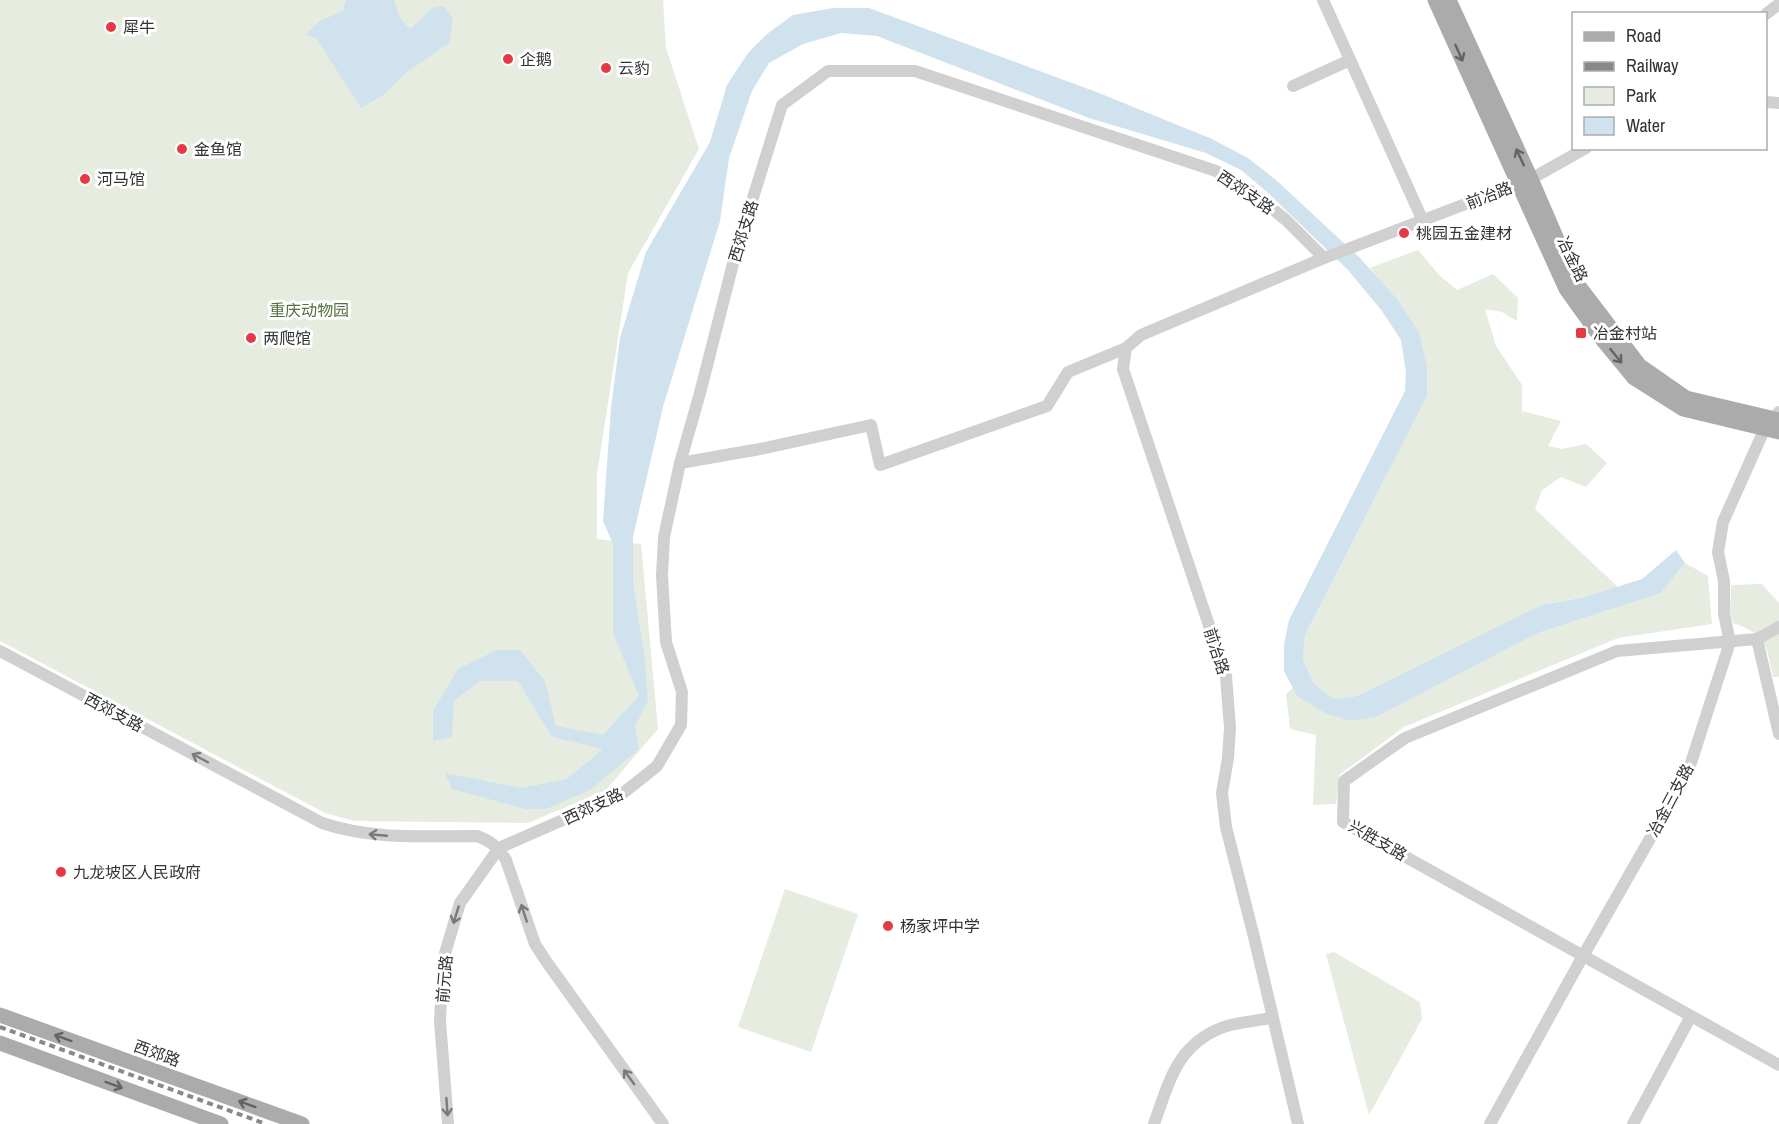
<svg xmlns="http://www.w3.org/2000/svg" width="1779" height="1124" font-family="'Archivo Narrow','Noto Sans SC',sans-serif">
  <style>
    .green { fill: #e6ecdf }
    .water { fill: #cfe2ee }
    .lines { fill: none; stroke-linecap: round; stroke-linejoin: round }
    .minor { stroke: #d0d0d0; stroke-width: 12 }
    .major { stroke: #ababab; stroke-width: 15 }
    .rail { stroke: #888; stroke-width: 4; stroke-dasharray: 6 4.5; stroke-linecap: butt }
    .oneway { stroke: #636363 }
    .oneway2 { stroke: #7a7a7a }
    .poi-dot { fill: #e63946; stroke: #fff; stroke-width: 2 }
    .labels { text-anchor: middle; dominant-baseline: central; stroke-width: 6; stroke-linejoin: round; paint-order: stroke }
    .poi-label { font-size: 16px; fill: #333; stroke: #fff; text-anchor: start }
    .street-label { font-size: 16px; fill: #333; stroke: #fff }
    .park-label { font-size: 16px; fill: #56703f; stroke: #fff }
  </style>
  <rect width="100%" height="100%" fill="#fff"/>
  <g class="green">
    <polygon points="0,0 663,0 666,48 699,149 628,273 597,474 597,539 641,544 658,729 606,790 528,823 354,821 325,813 0,641"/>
    <polygon points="1418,250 1439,275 1457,290 1493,274 1518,298 1517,321 1502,312 1485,309 1496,346 1522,385 1522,411 1561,421 1548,446 1562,449 1586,444 1607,463 1586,487 1561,477 1542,490 1535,509 1618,587 1585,597 1546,604 1357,696 1335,699 1314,684 1303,660 1305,635 1427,396 1419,332 1370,268"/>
    <polygon points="1685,563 1708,576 1712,624 1618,638 1404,727 1339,775 1336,804 1313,805 1316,735 1290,729 1286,694 1293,688 1297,696 1376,717 1538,633 1661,593"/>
    <path d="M1762,584L1779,603V677H1773C1766,643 1767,635 1733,623L1730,614L1731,585Z"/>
    <polygon points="785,889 858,914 811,1052 738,1027"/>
    <polygon points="1334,952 1420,1002 1422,1019 1369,1115 1326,954"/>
  </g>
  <g class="water">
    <polygon points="346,0 394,0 400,18 410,29 434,7 444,6 453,18 449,43 407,72 383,95 361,108 316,38 306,34 320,21 343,11"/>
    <polygon points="833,8 869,8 1099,93 1212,139 1248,158 1276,180 1360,258 1397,299 1419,332 1427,368 1427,396 1305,635 1303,660 1314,684 1335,699 1357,696 1542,605 1585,597 1642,579 1676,550 1685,563 1661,593 1538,633 1376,717 1351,721 1327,714 1297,696 1284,671 1284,645 1289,620 1405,391 1406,372 1401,340 1382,311 1348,270 1267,192 1241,170 1206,153 1089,118 877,36 841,33 803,44 769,63 752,91 729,158 720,221 663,407 633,537 633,582 645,660 648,701 635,726 639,749 590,790 546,809 526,809 452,789 445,773 522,788 567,779 603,749 552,737 518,681 480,681 454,701 452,737 433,741 433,711 458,669 497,650 520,650 545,681 556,726 603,735 639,696 613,633 613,544 603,521 611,408 620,338 646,252 710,142 727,85 748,53 767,34 793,15"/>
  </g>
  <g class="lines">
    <g class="minor">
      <polyline points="1323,0 1423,221"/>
      <polyline points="1766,14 1779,4"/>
      <polyline points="1293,86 1350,60"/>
      <polyline points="1766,102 1779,103"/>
      <polyline points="680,463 760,449 871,425 880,465 1047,406 1068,372 1126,348"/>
      <polyline points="1757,639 1779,627"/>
      <path d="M0,651L322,823C372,840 425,836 477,836C491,841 498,847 506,860L535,944L546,961L663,1124"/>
      <polyline points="1779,734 1757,639 1617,651 1405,738 1344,781 1343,822 1779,1065"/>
      <polyline points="448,1124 440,1021 443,960 460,903 499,848 622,794 657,766 681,725 682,692 666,642 662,576 664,537 680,463 700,393 736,252 782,105 828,71 915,71 1216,171 1249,190 1286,220 1324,258"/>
      <path d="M1154,1124C1169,1083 1176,1046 1221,1028C1237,1022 1256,1021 1272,1018"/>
      <polyline points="1298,1124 1254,937 1226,827 1222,793 1228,758 1230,728 1226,676 1123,369 1126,348 1141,335 1324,258 1531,179 1586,148"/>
      <polyline points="1490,1124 1583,956 1688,772 1730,642 1724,614 1724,581 1718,552 1723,522 1765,428 1779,412"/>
      <polyline points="1633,1124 1691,1016"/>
    </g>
    <g class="major">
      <polyline points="1435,0 1566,289 1601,338 1634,378 1683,409 1779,432"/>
      <polyline points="1449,0 1531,179 1575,281 1640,366 1686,398 1779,420"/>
      <polyline points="0,1015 302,1124"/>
      <polyline points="0,1043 221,1124"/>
    </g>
    <polyline class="rail" points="0,1027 266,1124"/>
  </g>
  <defs><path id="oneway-shaft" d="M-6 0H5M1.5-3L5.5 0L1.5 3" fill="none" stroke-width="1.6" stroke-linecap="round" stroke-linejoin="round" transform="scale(1.5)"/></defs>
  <g class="oneway">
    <use href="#oneway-shaft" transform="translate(1459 53) rotate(66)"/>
    <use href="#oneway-shaft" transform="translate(1520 157) rotate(-115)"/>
    <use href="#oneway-shaft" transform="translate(1616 356) rotate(51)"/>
    <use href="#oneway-shaft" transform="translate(63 1038) rotate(-160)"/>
    <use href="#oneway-shaft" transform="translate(114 1085) rotate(20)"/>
    <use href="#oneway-shaft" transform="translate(247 1104) rotate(-160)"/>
  </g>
  <g class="oneway2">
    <use href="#oneway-shaft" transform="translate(200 758) rotate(-152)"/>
    <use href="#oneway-shaft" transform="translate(378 835) rotate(-175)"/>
    <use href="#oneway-shaft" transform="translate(524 913) rotate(-108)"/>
    <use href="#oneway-shaft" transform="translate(456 915) rotate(107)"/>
    <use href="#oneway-shaft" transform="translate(629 1077) rotate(-126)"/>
    <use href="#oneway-shaft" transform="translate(447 1107) rotate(86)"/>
  </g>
  <g class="poi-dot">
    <circle cx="111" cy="27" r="6"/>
    <circle cx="508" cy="59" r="6"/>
    <circle cx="606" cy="68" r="6"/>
    <circle cx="182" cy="149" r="6"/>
    <circle cx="85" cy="179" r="6"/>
    <circle cx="1404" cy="233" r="6"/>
    <rect x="1575" y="327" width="12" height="12" rx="3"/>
    <circle cx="251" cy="338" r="6"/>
    <circle cx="61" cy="872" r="6"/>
    <circle cx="888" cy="926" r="6"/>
  </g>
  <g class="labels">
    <g class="poi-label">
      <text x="123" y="27">犀牛</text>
      <text x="520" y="59">企鹅</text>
      <text x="618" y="68">云豹</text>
      <text x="194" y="149">金鱼馆</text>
      <text x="97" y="179">河马馆</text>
      <text x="1416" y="233">桃园五金建材</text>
      <text x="1593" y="333">冶金村站</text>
      <text x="263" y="338">两爬馆</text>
      <text x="73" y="872">九龙坡区人民政府</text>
      <text x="900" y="926">杨家坪中学</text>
    </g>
    <g class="street-label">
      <text transform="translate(1246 192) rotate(34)">西郊支路</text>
      <text transform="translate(1489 195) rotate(-21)">前冶路</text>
      <text transform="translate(743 231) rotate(-73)">西郊支路</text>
      <text transform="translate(1573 259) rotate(64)">冶金路</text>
      <text transform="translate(1217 651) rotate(72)">前冶路</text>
      <text transform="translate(114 712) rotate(28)">西郊支路</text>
      <text transform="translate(1670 800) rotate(-62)">冶金三支路</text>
      <text transform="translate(593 806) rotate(-25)">西郊支路</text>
      <text transform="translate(1378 840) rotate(30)">兴胜支路</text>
      <text transform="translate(444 979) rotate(-85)">前元路</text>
      <text transform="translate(157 1053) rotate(20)">西郊路</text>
    </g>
    <g class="park-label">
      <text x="309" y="310">重庆动物园</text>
    </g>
  </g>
  <rect x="1572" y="12" width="195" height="138" fill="#ffffff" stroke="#adadad" stroke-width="1.5"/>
  <rect x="1584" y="32" width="30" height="9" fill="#ababab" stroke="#adadad" stroke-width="1.5"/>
  <text x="1626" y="42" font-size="18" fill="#333333">Road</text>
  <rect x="1584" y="62" width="30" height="9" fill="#888888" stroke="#adadad" stroke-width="1.5"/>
  <text x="1626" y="72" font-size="18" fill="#333333">Railway</text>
  <rect x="1584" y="87" width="30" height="18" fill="#e6ecdf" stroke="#adadad" stroke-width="1.5"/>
  <text x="1626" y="102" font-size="18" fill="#333333">Park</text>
  <rect x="1584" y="117" width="30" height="18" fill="#cfe2ee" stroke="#adadad" stroke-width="1.5"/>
  <text x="1626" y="132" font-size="18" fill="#333333">Water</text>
</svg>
